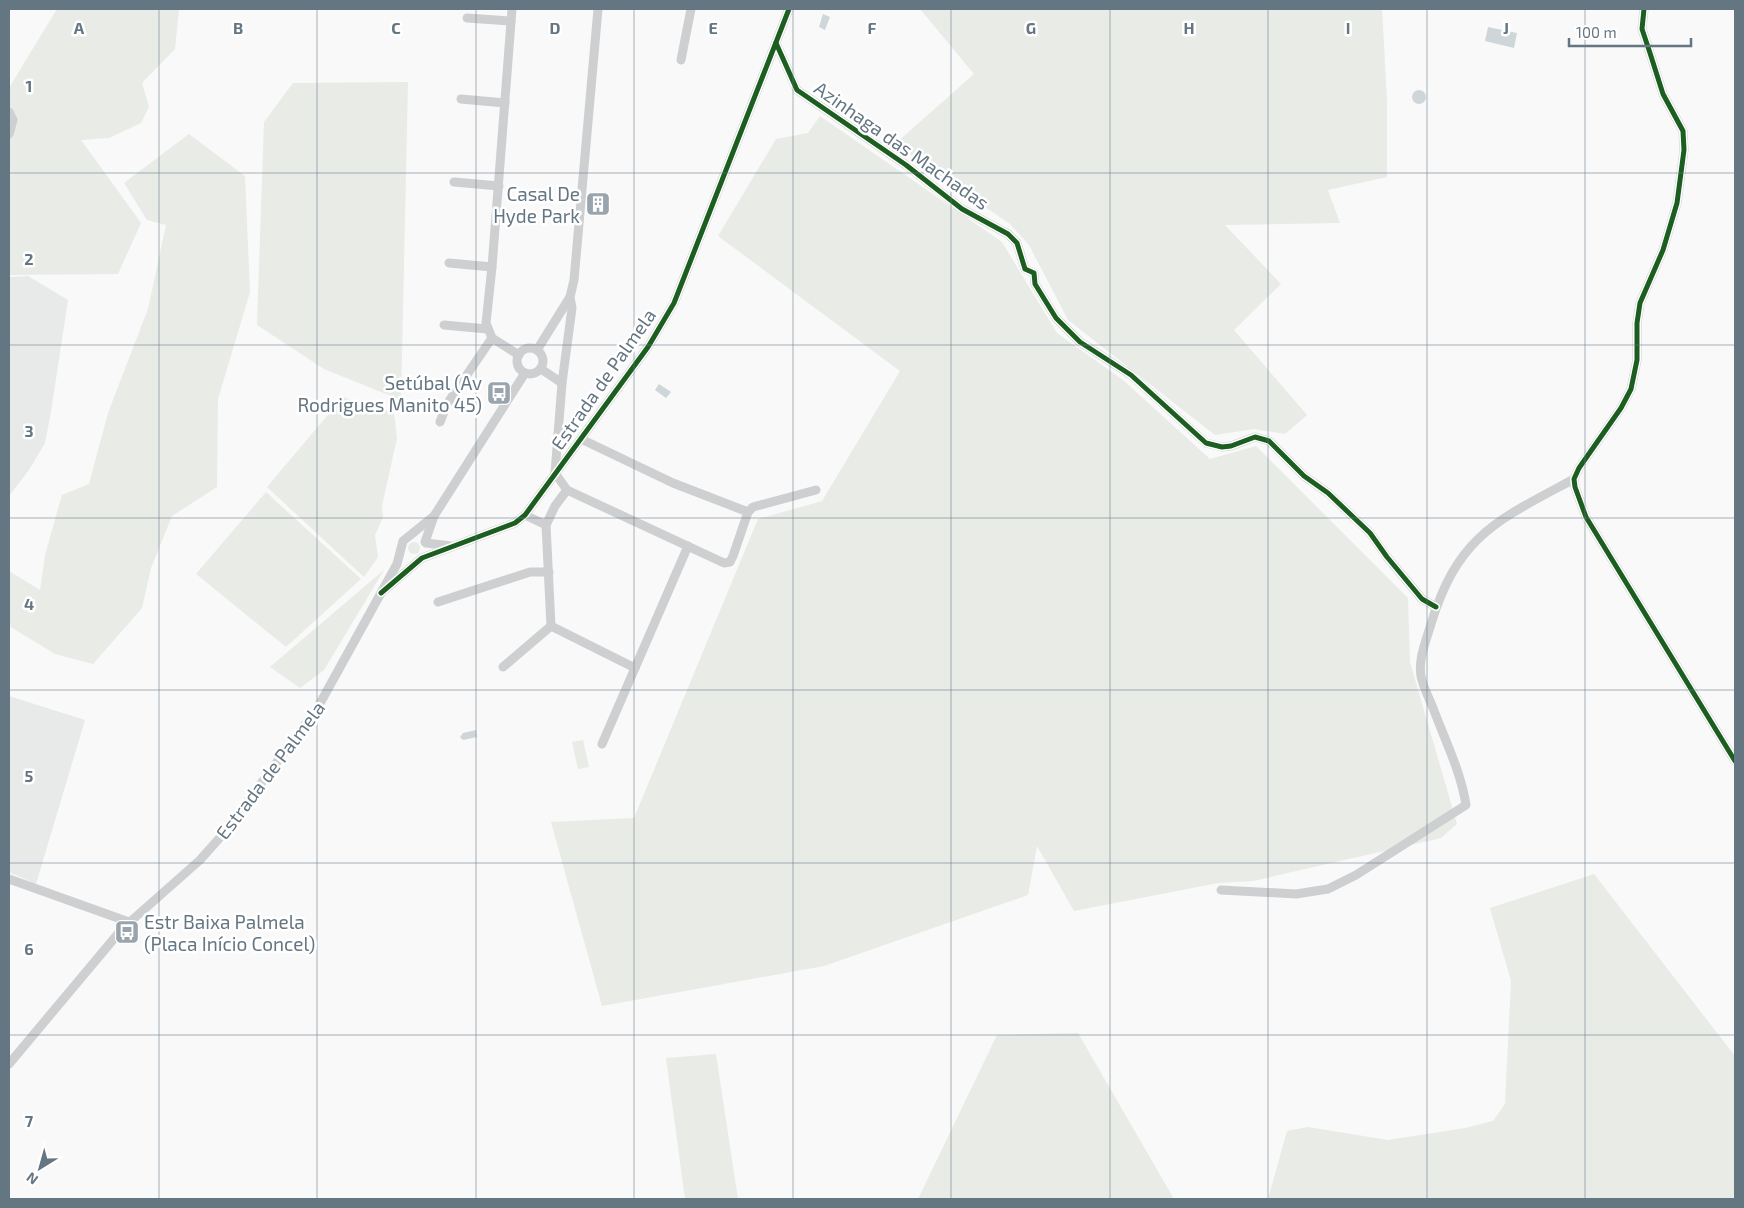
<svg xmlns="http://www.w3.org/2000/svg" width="1744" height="1208" font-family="'Exo 2',sans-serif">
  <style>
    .built { fill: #e8e9e9 }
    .green { fill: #e8ebe6 }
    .water { fill: #ced6d9 }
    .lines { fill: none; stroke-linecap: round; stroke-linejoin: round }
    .minor { stroke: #cecfd0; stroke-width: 9 }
    .cycleway-casing { stroke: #fff; stroke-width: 8 }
    .cycleway { stroke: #1b5e20; stroke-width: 5 }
    .grid { fill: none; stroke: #657683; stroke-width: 1; stroke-opacity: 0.55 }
    .labels { text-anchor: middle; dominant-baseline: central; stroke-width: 5; stroke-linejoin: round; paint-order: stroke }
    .street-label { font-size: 19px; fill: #657683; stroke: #fff }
    .poi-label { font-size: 19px; fill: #657683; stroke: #fff; text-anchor: end }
    .grid-label { font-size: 16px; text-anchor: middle; font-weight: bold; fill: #657683; stroke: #fff; stroke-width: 5; stroke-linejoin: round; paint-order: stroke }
  </style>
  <rect width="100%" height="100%" fill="#f9f9f9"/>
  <g class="built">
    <polygon points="28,276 68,300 51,412 45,443 29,470 9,496 9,277"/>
    <polygon points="9,696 85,720 36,884 9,872"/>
  </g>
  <g class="green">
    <polygon points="57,9 179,9 175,49 142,83 149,107 141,123 109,138 81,140 141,223 118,274 9,275 9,88"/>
    <polygon points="920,9 1382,9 1387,100 1387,177 1328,190 1340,223 1225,225 1281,284 1234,330 1307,415 1285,434 1254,429 1215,435 1068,320 1029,245 1010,224 895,144 974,74"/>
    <polygon points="408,82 401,400 324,369 257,325 264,122 293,83"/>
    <polygon points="820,116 1002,242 1057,333 1123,380 1210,459 1256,446 1408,598 1410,662 1457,824 1441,838 1253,881 1218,883 1074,911 1037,846 1028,895 824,966 602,1006 551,822 634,818 758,519 822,501 900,371 718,236 776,139 808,133"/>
    <polygon points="189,134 245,176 250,292 218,399 217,487 172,516 151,568 142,608 93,664 55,654 9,626 9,571 40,590 45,555 62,495 89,484 108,413 148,309 166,225 147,220 124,183"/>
    <polygon points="343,397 394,413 397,438 382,506 383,517 375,535 378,557 364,577 267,487"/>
    <polygon points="266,492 361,579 286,647 196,574"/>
    <circle cx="414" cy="548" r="6"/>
    <polygon points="384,570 324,670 300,688 270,667"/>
    <polygon points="583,740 589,767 578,769 572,742"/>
    <polygon points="1594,874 1735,1056 1735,1199 1268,1199 1287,1131 1308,1127 1388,1140 1465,1128 1493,1121 1505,1104 1511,981 1490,908"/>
    <polygon points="1078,1033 1174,1199 918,1199 997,1035"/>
    <polygon points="716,1054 738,1199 685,1199 666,1058"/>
  </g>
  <g class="water">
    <polygon points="823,14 830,17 825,30 819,27"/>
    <polygon points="1488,27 1517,33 1514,48 1485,41"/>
    <circle cx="1419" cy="97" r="7"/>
    <polygon points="659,384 671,392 666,398 655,390"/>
    <polygon points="476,730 477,737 463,740 460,737 463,733"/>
  </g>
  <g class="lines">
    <g class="minor">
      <polyline points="512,9 492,267 486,323 492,338 519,355"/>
      <polyline points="1644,9 1642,29 1650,53 1663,94 1683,131 1684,150 1677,203 1663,250 1640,303 1637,323 1637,360 1631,389 1621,408 1579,468 1574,479 1575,487 1586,517 1735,761"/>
      <polyline points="467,18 511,21"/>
      <polyline points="776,43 797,90 906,165 962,209 1008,234 1017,243 1025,269 1034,273 1035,284 1056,318 1080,342 1131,375 1206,443 1222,447 1231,446 1255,437 1269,441 1304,476 1328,493 1370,533 1387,557 1422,599 1436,607"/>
      <polyline points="681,60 691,9"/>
      <polyline points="461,99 505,103"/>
      <polyline points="9,112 13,120 9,134"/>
      <polyline points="454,182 499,186"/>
      <polyline points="449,263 492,267"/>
      <polyline points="444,325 487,329"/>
      <circle cx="530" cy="361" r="13"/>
      <polyline points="537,350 570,297"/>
      <polyline points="541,369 562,383"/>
      <polyline points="440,422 447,404 492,338"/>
      <polyline points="581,439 673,483 748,512"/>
      <polyline points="555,473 562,383 572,308 570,297 574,280 598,9"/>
      <polyline points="567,490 724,563 730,562 733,556 748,512 753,507 816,490"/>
      <polyline points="525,515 546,525 555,506 567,490 555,473"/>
      <polyline points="425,542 434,516 525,373"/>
      <polyline points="426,543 451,546"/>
      <polyline points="381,593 422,558 515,523 525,515 648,347 674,303 789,9"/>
      <polyline points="438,602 530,572 549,572"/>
      <polyline points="551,626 635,668"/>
      <polyline points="503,667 551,626 546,525"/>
      <polyline points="602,744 688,546"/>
      <polyline points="9,879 129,922"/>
      <path d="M1221,890L1296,894L1328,889L1356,875L1466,805C1461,772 1445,740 1433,708C1429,698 1423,687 1421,676C1418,659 1426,641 1431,624C1458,535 1498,520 1574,479"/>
      <polyline points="9,1064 122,929 200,860 224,833 318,707 397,564 403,541 434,516"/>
    </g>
    <defs>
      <g id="cycleway">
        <polyline points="1644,9 1642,29 1650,53 1663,94 1683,131 1684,150 1677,203 1663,250 1640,303 1637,323 1637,360 1631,389 1621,408 1579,468 1574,479 1575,487 1586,517 1735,761"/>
        <polyline points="776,43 797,90 906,165 962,209 1008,234 1017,243 1025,269 1034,273 1035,284 1056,318 1080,342 1131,375 1206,443 1222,447 1231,446 1255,437 1269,441 1304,476 1328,493 1370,533 1387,557 1422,599 1436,607"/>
        <polyline points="381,593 422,558 515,523 525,515 648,347 674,303 789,9"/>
      </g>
    </defs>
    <use href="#cycleway" class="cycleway-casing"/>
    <use href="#cycleway" class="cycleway"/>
  </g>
  <path class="grid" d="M159,9V1199M317,9V1199M476,9V1199M634,9V1199M793,9V1199M951,9V1199M1110,9V1199M1268,9V1199M1427,9V1199M1585,9V1199M9,173H1735M9,345H1735M9,518H1735M9,690H1735M9,863H1735M9,1035H1735"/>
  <defs>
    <symbol id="building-square" viewBox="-11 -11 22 22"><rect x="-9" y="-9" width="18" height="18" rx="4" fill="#99a4ac" stroke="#fff"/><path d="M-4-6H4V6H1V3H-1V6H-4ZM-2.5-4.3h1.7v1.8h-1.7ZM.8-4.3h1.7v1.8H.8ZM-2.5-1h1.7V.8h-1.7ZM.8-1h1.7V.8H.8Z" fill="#fff"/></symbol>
    <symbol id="bus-square" viewBox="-11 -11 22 22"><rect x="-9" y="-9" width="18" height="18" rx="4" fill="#99a4ac" stroke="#fff"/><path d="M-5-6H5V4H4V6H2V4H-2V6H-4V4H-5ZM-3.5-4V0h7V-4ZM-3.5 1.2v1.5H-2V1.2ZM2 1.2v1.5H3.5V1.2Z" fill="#fff"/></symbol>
  </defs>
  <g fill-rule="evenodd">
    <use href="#building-square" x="584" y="190" width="28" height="28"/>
    <use href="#bus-square" x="485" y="379" width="28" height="28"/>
    <use href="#bus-square" x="113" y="918" width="28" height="28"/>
  </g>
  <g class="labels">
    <g class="street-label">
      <text transform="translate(902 145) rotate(35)">Azinhaga das Machadas</text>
      <text transform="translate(603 379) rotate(-55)">Estrada de Palmela</text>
      <text transform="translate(270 770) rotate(-53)">Estrada de Palmela</text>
    </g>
    <g class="poi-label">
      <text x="580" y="193">Casal De<tspan x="580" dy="22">Hyde Park</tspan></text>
      <text x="482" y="382">Setúbal (Av<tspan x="482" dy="22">Rodrigues Manito 45)</tspan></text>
      <text x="144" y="921" text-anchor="start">Estr Baixa Palmela<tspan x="144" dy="22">(Placa Início Concel)</tspan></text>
    </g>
  </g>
  <g class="grid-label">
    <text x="79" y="34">A</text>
    <text x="238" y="34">B</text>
    <text x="396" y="34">C</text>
    <text x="555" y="34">D</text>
    <text x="713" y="34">E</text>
    <text x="872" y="34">F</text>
    <text x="1031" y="34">G</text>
    <text x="1189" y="34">H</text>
    <text x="1348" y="34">I</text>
    <text x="1506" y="34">J</text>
    <text x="29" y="92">1</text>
    <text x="29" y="265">2</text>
    <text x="29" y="437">3</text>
    <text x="29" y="610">4</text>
    <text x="29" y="782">5</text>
    <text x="29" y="955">6</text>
    <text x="29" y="1127">7</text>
  </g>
  <rect width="1744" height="1208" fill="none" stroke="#657683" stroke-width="20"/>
  <g transform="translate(40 1168) rotate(217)" stroke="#ffffff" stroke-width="4" paint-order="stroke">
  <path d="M0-4L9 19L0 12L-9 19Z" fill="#657683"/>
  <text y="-8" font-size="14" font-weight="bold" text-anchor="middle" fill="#657683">N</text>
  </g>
  <path d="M1569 38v8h122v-8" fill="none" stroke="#657683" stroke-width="2.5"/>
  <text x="1576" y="38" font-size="15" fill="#657683" stroke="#ffffff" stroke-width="4" paint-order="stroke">100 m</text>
</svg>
